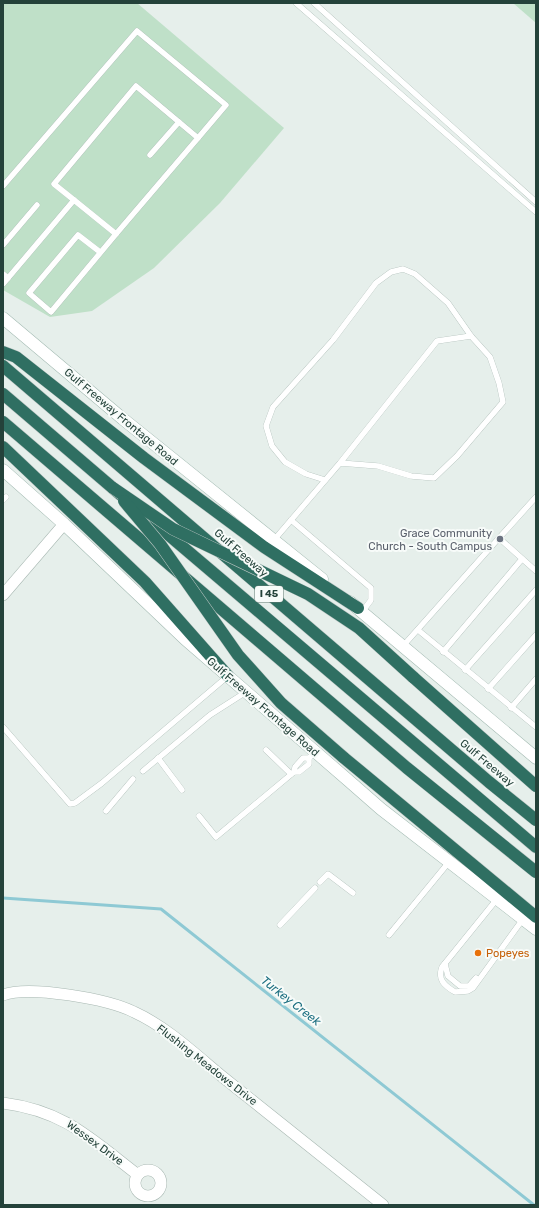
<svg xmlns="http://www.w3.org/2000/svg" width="539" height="1208" font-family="Rubik,sans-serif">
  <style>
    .green { fill: #bfe0c8 }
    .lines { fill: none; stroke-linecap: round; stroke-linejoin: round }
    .stream { stroke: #8ec9d4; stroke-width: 3 }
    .service-casing { stroke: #a8b8b2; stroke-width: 6 }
    .minor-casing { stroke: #a8b8b2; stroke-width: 12 }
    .secondary-casing { stroke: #a4bbb3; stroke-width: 13 }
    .motorway-casing { stroke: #c2cac8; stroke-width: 13 }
    .service { stroke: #fff; stroke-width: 5.5 }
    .minor { stroke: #fff; stroke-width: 11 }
    .secondary { stroke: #fff; stroke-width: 12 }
    .motorway { stroke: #2f6f62; stroke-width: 12 }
    .motorway-bridge-casing { stroke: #c2cac8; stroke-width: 13; stroke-linecap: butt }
    .motorway-bridge { stroke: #2f6f62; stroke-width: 12 }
    .worship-dot { fill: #6b7280; stroke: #f7fbf9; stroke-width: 1.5 }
    .food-dot { fill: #e8710a; stroke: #f7fbf9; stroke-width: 1.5 }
    .labels { text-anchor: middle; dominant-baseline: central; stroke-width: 4; stroke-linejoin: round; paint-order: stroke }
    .shield { fill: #f7fbf9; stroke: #637a73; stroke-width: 1 }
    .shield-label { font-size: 10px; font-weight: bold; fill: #24423a }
    .street-label { font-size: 11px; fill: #24423a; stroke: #f7fbf9 }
    .worship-label { font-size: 11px; fill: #5b616d; stroke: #f7fbf9; text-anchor: end }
    .food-label { font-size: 11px; fill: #c56008; stroke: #f7fbf9; text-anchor: start }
    .water-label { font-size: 12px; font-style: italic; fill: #1c6f80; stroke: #f7fbf9 }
  </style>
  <rect width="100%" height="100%" fill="#e6efeb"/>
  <g class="green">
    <polygon points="3,3 137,3 284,128 220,203 154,268 92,311 50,317 3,290"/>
    <polygon points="513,3 536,3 536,23"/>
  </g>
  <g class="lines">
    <polyline class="stream" points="3,898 161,909 534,1205"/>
    <defs>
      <g id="service">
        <polyline points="296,3 536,212"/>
        <polyline points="314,3 536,202"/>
        <polyline points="150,155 179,122"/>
        <polyline points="3,186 137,31 226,105 198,138"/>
        <polyline points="74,200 54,184 136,86 198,138 116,234"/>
        <polyline points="3,245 37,205"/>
        <polyline points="3,274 8,278"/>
        <polyline points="3,284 74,200 116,234 51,312 29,293 78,235 100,252"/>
        <polyline points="325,480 306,474 285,462 272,446 266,426 273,407 333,340 376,283 391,272 403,269 415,274 448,303 471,336"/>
        <polyline points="3,500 6,497"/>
        <polyline points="291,520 371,588 371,600 362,612"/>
        <polyline points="499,538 536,497"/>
        <polyline points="274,540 340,463 378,466 411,476 434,478 457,456 503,402 499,383 490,357 471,336 437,341 340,463"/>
        <polyline points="418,630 536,727"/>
        <polyline points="403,646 499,538 536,571"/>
        <polyline points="443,652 522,559"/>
        <polyline points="465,670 536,590"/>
        <polyline points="488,689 536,635"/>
        <polyline points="511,708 536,679"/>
        <polyline points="3,727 70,804 75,803 102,783 228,676"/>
        <polyline points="266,750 291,774"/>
        <polyline points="158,758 182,790"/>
        <polyline points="309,758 309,764 299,772 294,772 295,767 303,758 309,758 315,752"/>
        <polyline points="143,771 210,715 246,692"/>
        <polyline points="106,811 133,779"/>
        <polyline points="199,816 216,837 294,772"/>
        <polyline points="320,882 328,874 353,893"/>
        <path d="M497,899L442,967C437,980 445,986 455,992L468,991L473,988L523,919"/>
        <polyline points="280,925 315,888"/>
        <polyline points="389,935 449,862"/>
        <polyline points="445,964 448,976 460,986 469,986 476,978"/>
      </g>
      <g id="minor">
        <polyline points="3,595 64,524"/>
        <path d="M3,995C29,985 108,999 134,1012C167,1027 196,1055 224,1078C277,1120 330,1163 383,1205"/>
        <path d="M3,1103C65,1111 91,1139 138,1175"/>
        <circle cx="148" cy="1183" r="13"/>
      </g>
      <g id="secondary">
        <polyline points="3,318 123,419 322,579"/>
        <polyline points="3,470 64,524 185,639 349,781 381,809 536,929"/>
        <polyline points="350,602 536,758"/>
      </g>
      <g id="motorway">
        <polyline points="3,352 16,357 144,458 264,547 358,608"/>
        <polyline points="3,366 489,782 536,820"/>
        <polyline points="3,394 121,495"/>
        <polyline points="3,422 407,768 536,872"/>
        <polyline points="3,447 145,582 228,676"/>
        <polyline points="144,514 536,847"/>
        <polyline points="413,677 536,786"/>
        <polyline points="343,757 536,917"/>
      </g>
    </defs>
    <use href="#service" class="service-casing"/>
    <use href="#minor" class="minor-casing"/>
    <use href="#secondary" class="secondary-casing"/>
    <use href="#motorway" class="motorway-casing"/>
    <use href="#service" class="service"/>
    <use href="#minor" class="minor"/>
    <use href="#secondary" class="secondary"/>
    <use href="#motorway" class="motorway"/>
    <defs>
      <g id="motorway-bridge">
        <polyline points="113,488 173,529 308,594 359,628 413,677"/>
        <polyline points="124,501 160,544 238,655 281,703 343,757"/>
      </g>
    </defs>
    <use href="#motorway-bridge" class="motorway-bridge-casing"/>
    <use href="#motorway-bridge" class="motorway-bridge"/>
  </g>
  <circle class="worship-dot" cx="500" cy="539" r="4"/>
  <circle class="food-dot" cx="478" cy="953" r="4"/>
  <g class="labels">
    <rect class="shield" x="255" y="586" width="28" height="16" rx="3"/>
    <g class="shield-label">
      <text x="269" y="594">I 45</text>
    </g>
    <g class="street-label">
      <text transform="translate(121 417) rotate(40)">Gulf Freeway Frontage Road</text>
      <text transform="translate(241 553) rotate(41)">Gulf Freeway</text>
      <text transform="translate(263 707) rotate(41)">Gulf Freeway Frontage Road</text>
      <text transform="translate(487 763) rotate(40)">Gulf Freeway</text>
      <text transform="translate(207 1065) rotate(38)">Flushing Meadows Drive</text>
      <text transform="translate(95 1143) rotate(36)">Wessex Drive</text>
    </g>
    <g class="worship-label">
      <text x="492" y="533">Grace Community<tspan x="492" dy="13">Church - South Campus</tspan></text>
    </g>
    <g class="food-label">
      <text x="486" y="953">Popeyes</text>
    </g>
    <g class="water-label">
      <text transform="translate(291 1001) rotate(38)">Turkey Creek</text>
    </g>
  </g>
  <rect width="539" height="1208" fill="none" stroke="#24423a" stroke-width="8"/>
</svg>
